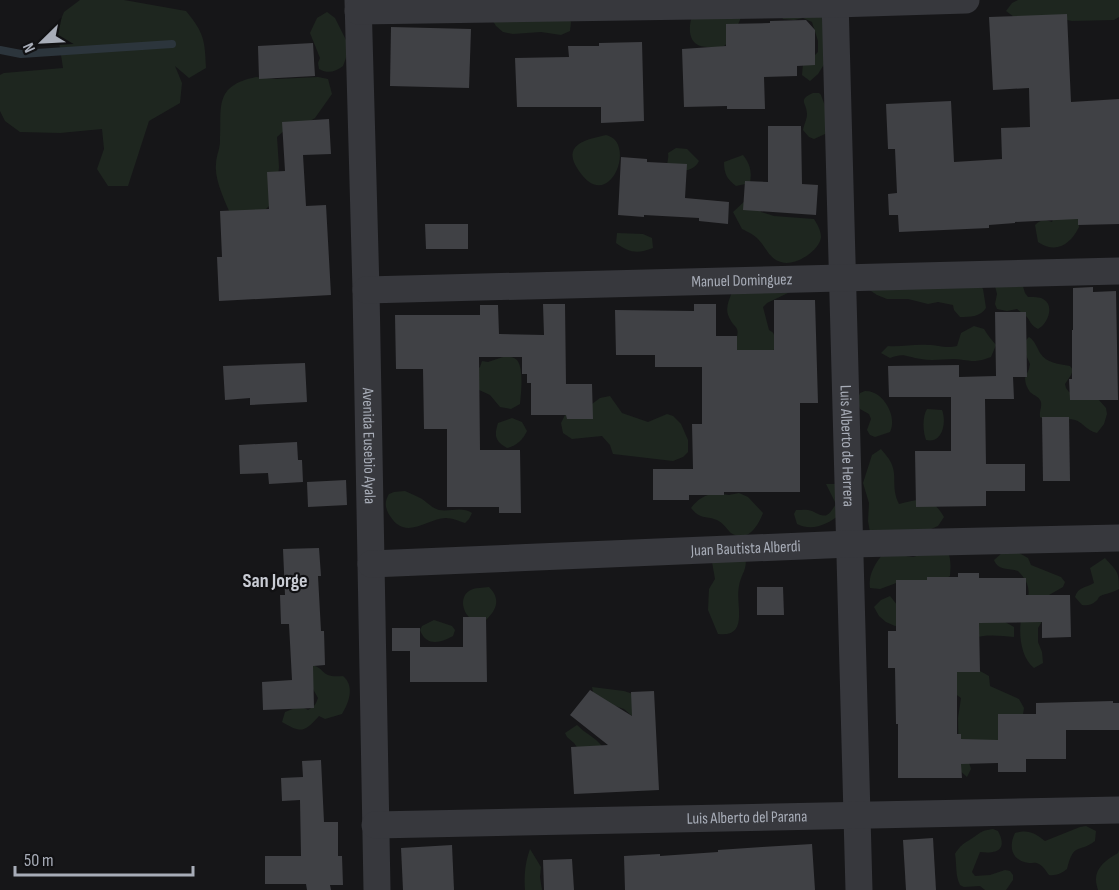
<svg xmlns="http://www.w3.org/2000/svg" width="1119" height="890" font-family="'Sofia Sans Condensed',sans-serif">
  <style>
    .green { fill: #1e261f }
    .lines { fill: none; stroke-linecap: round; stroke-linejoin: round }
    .stream { stroke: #2c353c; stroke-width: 8 }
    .building { fill: #404145 }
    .minor { stroke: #37383d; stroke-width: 27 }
    .labels { text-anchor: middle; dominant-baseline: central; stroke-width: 4.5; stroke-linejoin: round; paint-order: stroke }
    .street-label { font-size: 16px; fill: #a8adb8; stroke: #111113 }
    .quarter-label { font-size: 20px; font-weight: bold; fill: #c9ccd4; stroke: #111113 }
  </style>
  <rect width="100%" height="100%" fill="#161618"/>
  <g class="green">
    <path d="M80,0H124L186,11C204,33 205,40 206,68L189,78L175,66L182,83L180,103L149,121L128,186H108L97,169L104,149L102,129L60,133L20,132L5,121L0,111V75L4,73L63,68L57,29L64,12Z"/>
    <polygon points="1018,0 1119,0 1119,17 1114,20 1072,21 1053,17 1014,17 1006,11 1012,3"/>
    <polygon points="778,11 825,12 828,58 818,74 810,81 802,75 803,64 811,59 818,52 818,41 812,22 803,18 794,20 783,19"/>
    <path d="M327,12L335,18L347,42V55L343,66C335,72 328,74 319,69L318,63L320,58L310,33L317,18Z"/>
    <polygon points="567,12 571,22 570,31 561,35 541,32 513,34 503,32 496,26 491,18"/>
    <path d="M692,16L741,17C740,22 728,44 724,46C720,48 713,47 709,47C690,48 687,32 692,16Z"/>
    <path d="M256,77L276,79L318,77L328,79L332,94L315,118L307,123L286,129L277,137L279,167L278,177L269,206L262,213L232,218C226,203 214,180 216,164C216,156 220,149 220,141C222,107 213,86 256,77Z"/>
    <path d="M813,93H819L821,95L828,114L825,134L814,139L809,137L803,130C804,125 807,119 807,114C807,103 797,100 813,93Z"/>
    <path d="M606,135C609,136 612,137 614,139C632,156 606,211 579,171C561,145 584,140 606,135Z"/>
    <path d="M676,148L687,149L699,161C692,174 679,171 667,167C667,162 669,158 668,153Z"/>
    <path d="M743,155C750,164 752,171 750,183L736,186C727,179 724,174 724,162Z"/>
    <path d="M747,199L756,203L761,212L774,216L814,219C817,224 821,230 821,237C820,251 794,267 781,262C769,259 766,247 758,239C753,234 748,232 742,229L733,212Z"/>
    <path d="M1056,210L1078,217L1079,227C1070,245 1056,254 1038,242L1035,225C1040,220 1045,219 1052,222Z"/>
    <path d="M617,233L643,234L652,238L653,248C638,254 629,253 616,243Z"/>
    <path d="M993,278L1022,283L1025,293L1028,297C1033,297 1040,297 1043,299C1055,305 1048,324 1038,329C1032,326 1031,323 1027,317C1024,314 1020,312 1017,309L1007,311L997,309L995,304L997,294Z"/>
    <path d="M980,285L983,289L986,308C980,317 970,317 960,317L954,310L953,305L938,302L928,304L908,299H887L877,295L868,289Z"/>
    <path d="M732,292H790L767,303L763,307L769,330C775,334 773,332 775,339C781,356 757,355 745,357L734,348C735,343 739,334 737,329C736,326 732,324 731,321C724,310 728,303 732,292Z"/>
    <path d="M974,326L984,329C988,336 992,340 996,345L991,357C972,364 972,360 954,359C943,359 932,361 921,359C907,357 904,352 890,358L881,353L888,346C901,347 914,344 928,345C940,345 945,349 957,346L961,333Z"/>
    <path d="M1029,337C1035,341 1036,346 1040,353C1046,363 1059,364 1070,366L1073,370L1071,375L1065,384L1066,388L1069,392L1098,399L1106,408L1107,414L1104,424L1097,433C1087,431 1084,423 1075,420C1063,416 1051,425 1040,417C1039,411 1042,408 1041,402C1039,396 1034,396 1030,392C1027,388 1025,383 1025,378L1029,369L1030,364L1026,355V340Z"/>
    <path d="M503,357C508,357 513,356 517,360C524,368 521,394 520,404L511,409L500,407L490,395L477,389V370L480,367L482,361L488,362Z"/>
    <path d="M865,391C883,390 898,417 890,432L875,437L870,435L867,430L871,419L869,414L860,409C858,403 857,399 860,393Z"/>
    <polygon points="610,396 622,413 648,422 667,414 673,416 681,424 688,440 688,452 683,457 673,461 613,454 610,445 602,436 572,439 563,433 561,423 565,415 592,404 600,398"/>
    <path d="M927,409L942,410C947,423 942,444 926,440C923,432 922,417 927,409Z"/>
    <path d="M512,418L522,422L527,431C523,440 516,446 507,448C495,441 494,436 498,423Z"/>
    <path d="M881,449C885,454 890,459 892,465C897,478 891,488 899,504C920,498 932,496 944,517L938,526L910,538L870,532L868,521L869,503L863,483L872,455Z"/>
    <path d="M826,484H838L840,515C827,524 813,532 797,524L794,514L796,510C801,510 807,509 812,511C826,518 827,518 836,504Z"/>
    <path d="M405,491C411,494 417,496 422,499C428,503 432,508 439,510C450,512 462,506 472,513L469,519L465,523C459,521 452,518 446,518C425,519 406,541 390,516C385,508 384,502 389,494L394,492Z"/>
    <path d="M716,493L729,495L739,493L748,497L763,513C758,526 747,544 731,533C726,528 723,523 717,520C704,515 701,520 691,508C698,499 704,495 716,493Z"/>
    <path d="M946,547C951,557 951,565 950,576L941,581L899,582L880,589L870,588C868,575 875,563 884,553L913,557Z"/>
    <path d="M1003,552L1019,553L1028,558L1031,565L1061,577L1065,582L1063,587L1049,595L1047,613L1038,628V642L1042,652L1043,663L1034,668C1020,657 1018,631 1022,614C1022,613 1025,607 1026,605C1031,591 1029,582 1018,571C1009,568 998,571 994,560Z"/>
    <path d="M745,553C748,571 742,571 739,586C735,604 750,638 718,634L708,610L709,589L715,579L712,562Z"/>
    <path d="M1105,558C1117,572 1119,570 1119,589C1113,593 1102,594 1099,597C1098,598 1098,600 1096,601C1092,605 1087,606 1082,605L1075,597C1078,587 1085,588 1094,583L1090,568Z"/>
    <path d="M489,587C502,600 496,611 484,622C480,621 473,620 470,618C462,611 460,597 469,591C475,587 483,588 489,587Z"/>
    <path d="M890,596L905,615L996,617L1014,627V637C1000,636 988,634 974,638L907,625L895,626L886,622L879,616L874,607L881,600Z"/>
    <path d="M434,620L452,626L455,630L453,636C441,643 426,647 420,630L422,626Z"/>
    <path d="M311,665C327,668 319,678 343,676C355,686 349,703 342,714L325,719L319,716C304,733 301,733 282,722L285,712C293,709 300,704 308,710C314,707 316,704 318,698L313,689Z"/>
    <polygon points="952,666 959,672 980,671 989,676 990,686 1019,699 1024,708 1021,728 996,742 986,740 978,742 968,759 971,769 967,777 959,770 958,718 961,698 944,686"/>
    <polygon points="592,687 624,691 633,694 636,718 632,716 624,709 603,702 593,692"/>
    <path d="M577,725C589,737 598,737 607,754L586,760L574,743L567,737L565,733Z"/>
    <path d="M1086,826L1096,831L1095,841C1078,854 1074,841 1067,869C1062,873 1056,876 1049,875C1046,871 1043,866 1039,864C1036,862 1033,863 1029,863C1012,861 1008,847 1015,833C1028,829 1035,833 1045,841L1080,827Z"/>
    <path d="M993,829L998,831C1008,850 997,854 980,852L972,872L975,876L990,875L1005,870L1010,871L1013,875V880L1006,890H985L980,886L964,887L960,885C955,875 957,865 955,854C962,843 964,844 974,837C983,831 981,831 993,829Z"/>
    <path d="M530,849L541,867L540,877L542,890H525C524,875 525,863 530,849Z"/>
    <path d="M1119,850V890H1098C1097,887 1096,883 1096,880C1096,866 1108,859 1118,853Z"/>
  </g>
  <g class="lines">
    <polyline class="stream" points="0,50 21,54 172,44"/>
  </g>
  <g class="building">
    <polygon points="1067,14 1071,102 1119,99 1119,224 1078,225 1078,219 1015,222 1015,223 989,225 989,228 899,232 898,215 889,215 888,194 897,193 895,149 888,149 886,104 951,101 954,162 1002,159 1001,128 1030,127 1029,88 993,90 989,17"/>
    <polygon points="806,20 815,30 815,65 797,66 797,76 764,77 765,109 727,109 727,106 684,107 682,49 726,46 726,24 770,23 770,21"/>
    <polygon points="391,27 471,29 469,88 390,86"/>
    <polygon points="642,42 644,121 601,123 601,107 517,107 515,58 569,57 568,46 599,46 599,43"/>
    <polygon points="313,43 315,76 259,79 258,46"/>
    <polygon points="329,119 331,154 303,155 306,206 326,205 331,295 219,301 217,257 222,257 220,211 269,209 267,172 285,171 282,122"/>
    <polygon points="768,126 801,126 802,184 818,185 816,215 743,210 745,181 768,182"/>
    <polygon points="621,157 647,159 647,162 687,164 685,198 729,202 728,224 699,221 699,218 644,215 644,217 618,215"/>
    <polygon points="425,224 468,224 468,249 426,249"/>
    <polygon points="1093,287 1093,292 1116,291 1118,400 1070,400 1069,379 1072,379 1072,330 1073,330 1073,288"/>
    <polygon points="774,300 815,300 818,403 800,403 800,492 724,492 724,495 689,495 689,500 653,500 653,469 693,469 692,424 702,424 702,367 655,367 655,355 616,355 615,310 694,311 694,304 716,304 716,336 737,336 737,350 774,350"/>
    <polygon points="543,304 565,304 566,384 592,384 593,419 567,419 566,415 531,415 531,383 527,383 527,374 522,374 522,357 479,357 480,450 520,450 521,513 499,513 499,507 447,507 447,429 424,429 423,369 396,369 395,315 480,315 480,305 498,305 499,334 544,335"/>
    <polygon points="995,312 1026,312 1027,377 1013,377 1014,399 985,399 986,464 1025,464 1025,491 986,491 986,506 916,507 915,451 951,451 951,397 889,397 888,366 959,365 959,377 996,376"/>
    <polygon points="305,363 307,402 250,405 250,398 225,400 223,366"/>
    <polygon points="1042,417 1069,417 1070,481 1043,481"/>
    <polygon points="297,442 298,460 302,460 303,482 269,484 268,473 240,474 239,445"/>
    <polygon points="346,480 347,505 308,507 307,482"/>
    <polygon points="319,548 321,576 318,576 321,631 324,631 325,665 313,666 314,708 263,710 262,682 292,680 289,624 281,624 280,595 285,595 283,549"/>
    <polygon points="958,573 979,573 979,578 1026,578 1026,595 1070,595 1071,637 1042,638 1042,622 979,623 980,672 957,672 957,734 961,734 961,739 998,740 998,714 1036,714 1036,703 1113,701 1113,703 1119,703 1119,730 1066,730 1066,759 1026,759 1026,772 998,772 998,763 961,764 962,778 898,778 898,724 896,724 895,668 888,668 888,631 896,631 896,580 927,580 927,577 958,577"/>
    <polygon points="757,587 783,587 784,615 757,615"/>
    <polygon points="463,617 486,617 487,682 410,682 410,651 392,651 392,628 420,628 420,647 463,647"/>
    <polygon points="590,690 632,716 631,692 654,691 659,790 574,794 571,747 608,745 570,715"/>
    <polygon points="321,760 324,822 338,822 338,856 342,856 343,885 330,885 331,890 307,890 306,884 265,884 265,856 301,856 300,800 282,801 281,778 303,777 302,761"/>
    <polygon points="933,838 936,890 906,890 903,840"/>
    <polygon points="812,844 815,890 625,890 624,856 660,854 660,856 718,852 718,850 762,847"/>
    <polygon points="452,845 454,890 403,890 401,848"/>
    <polygon points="572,859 574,890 544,890 543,860"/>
  </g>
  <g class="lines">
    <g class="minor">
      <path id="s1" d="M358,0L366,290L377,890"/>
      <path id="s2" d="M835,0L859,890"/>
      <polyline points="358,11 835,4 966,0"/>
      <path id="s3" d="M366,290L1119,271"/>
      <path id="s4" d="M371,564L850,544L1119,538"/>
      <path id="s5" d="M375,825L1119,810"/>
    </g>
  </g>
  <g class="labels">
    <g class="street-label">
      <text stroke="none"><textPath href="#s3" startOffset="376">Manuel Dominguez</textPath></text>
      <text stroke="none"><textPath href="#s1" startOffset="446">Avenida Eusebio Ayala</textPath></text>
      <text stroke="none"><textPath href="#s2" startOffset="446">Luis Alberto de Herrera</textPath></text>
      <text stroke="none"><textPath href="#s4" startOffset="375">Juan Bautista Alberdi</textPath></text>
      <text stroke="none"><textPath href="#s5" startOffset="372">Luis Alberto del Parana</textPath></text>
    </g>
    <g class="quarter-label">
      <text x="275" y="581">San Jorge</text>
    </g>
  </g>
  <g transform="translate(42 42) rotate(246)" stroke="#111113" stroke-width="4.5" paint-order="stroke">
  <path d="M0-4.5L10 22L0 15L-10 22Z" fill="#a8adb8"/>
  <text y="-9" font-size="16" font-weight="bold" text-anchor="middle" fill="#a8adb8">N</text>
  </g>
  <path d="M15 866v9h178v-9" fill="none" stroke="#a8adb8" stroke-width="3"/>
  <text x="24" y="866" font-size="18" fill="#a8adb8" stroke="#111113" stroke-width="4.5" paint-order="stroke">50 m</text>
</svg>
